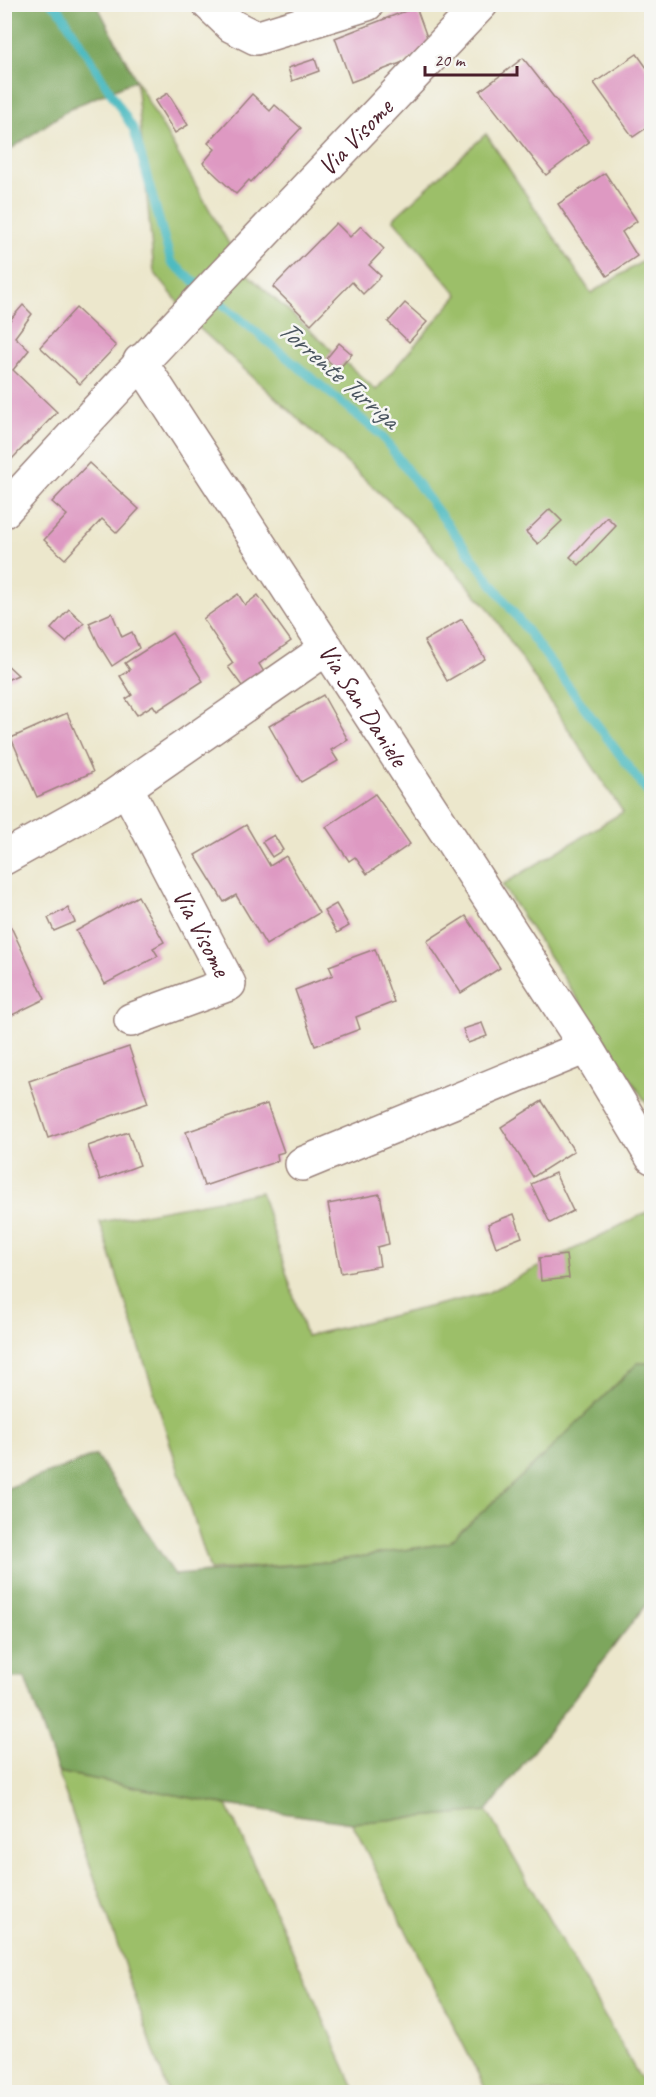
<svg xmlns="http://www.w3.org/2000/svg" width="656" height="2097" font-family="Caveat,sans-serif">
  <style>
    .green { fill: #9cbf69; stroke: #736f4a; stroke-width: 1.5 }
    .forest { fill: #7da65d; stroke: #646244; stroke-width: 1.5 }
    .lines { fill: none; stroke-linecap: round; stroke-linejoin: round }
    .stream { stroke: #4ab9c0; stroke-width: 9 }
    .building { fill: #de99c2 }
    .minor-casing { stroke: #9b837c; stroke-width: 36 }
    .minor { stroke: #fff; stroke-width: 33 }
    .labels { text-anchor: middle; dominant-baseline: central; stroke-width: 5; stroke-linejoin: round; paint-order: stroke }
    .street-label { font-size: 26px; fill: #4a1f2b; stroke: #f6f6f2 }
    .water-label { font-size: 27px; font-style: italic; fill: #4a555f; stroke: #f6f6f2 }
  </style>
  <rect width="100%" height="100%" fill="#f6f6f2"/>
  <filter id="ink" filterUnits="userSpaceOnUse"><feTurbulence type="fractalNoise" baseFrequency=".0167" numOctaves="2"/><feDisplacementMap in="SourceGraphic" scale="12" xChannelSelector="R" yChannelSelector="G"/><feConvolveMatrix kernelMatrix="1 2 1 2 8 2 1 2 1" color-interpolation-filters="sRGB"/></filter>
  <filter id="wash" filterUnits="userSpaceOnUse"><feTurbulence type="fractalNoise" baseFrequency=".008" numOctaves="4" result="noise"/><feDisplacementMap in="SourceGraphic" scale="24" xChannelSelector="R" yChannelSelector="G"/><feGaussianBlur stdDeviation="1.35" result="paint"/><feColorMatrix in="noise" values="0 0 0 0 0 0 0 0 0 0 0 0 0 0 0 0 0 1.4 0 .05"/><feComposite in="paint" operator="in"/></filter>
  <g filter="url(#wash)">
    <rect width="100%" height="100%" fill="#ece7cc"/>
    <g class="green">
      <polygon points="136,80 245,272 376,390 458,295 393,219 486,134 591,293 651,256 651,1110 502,885 623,812 489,609 406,517 198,327 154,272"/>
      <polygon points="261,1192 306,1336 487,1293 651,1210 651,1363 638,1363 534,1465 448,1543 327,1562 210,1570 100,1222"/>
      <polygon points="58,1772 227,1805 356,2092 168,2092"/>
      <polygon points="487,1811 648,2092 487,2092 352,1823"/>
    </g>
    <g class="forest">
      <polygon points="5,4 97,5 136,80 71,108 5,153"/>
      <polygon points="638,1363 651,1363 651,1598 487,1811 352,1823 227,1805 58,1772 25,1678 5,1678 5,1489 96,1455 175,1575 327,1562 448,1543 534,1465"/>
    </g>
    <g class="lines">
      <polyline class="stream" points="52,4 59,9 134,130 171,262 381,435 652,798"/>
    </g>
    <g id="blocks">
      <g class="building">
        <polygon points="416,7 432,51 351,82 335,38"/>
        <polygon points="637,54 652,75 652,124 633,137 594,83"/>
        <polygon points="523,58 589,142 546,175 480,91"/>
        <polygon points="315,59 319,71 292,81 288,68"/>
        <polygon points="168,93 188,125 175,133 155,101"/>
        <polygon points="252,94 270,111 275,105 301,128 251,182 249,180 236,194 203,163 215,149 208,143"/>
        <polygon points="605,173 637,221 622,232 637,256 607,276 558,204"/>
        <polygon points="336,223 350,237 361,226 384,249 369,265 381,276 363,294 352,282 311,324 273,287"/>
        <polygon points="405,303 427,322 409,342 388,322"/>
        <polygon points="23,305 32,314 15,337 29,350 13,370 57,412 10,461 4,456 4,327"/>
        <polygon points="76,308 116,346 80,384 40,347"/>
        <polygon points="339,343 352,354 338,370 326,359"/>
        <polygon points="89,463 139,509 117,533 102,519 65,559 44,540 67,515 52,502"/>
        <polygon points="550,509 562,521 538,544 526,532"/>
        <polygon points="607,517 616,526 579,565 570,557"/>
        <polygon points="238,594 245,605 258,595 291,641 259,664 264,672 242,686 228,667 233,663 203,619"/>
        <polygon points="69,609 84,623 66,642 51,629"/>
        <polygon points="112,613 122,637 132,632 139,648 112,666 99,645 89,623"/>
        <polygon points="462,619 485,659 447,681 424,641"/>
        <polygon points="172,633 203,681 157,711 153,705 137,715 126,699 132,695 120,676 130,670 125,663"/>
        <polygon points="4,662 18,675 4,681"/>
        <polygon points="323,695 348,740 331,750 338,761 301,782 269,726"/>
        <polygon points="67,713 93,772 37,797 11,738"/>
        <polygon points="375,794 410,844 367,874 355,857 349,861 326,827"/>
        <polygon points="246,825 270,866 286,856 319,913 266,945 236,895 224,902 195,855"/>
        <polygon points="274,835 283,850 272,857 262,842"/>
        <polygon points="138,896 164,942 153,948 158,956 105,984 76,931"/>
        <polygon points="336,904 349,926 337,933 324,911"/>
        <polygon points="68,908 75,922 54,931 48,918"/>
        <polygon points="466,916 500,968 461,993 427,941"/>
        <polygon points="11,927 45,999 4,1019 4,930"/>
        <polygon points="375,949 394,1002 356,1017 360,1029 315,1046 295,990 333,975 329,966"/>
        <polygon points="482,1023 487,1036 468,1043 463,1029"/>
        <polygon points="129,1047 148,1103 48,1138 29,1081"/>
        <polygon points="542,1101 574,1151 533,1177 501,1127"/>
        <polygon points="267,1104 284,1152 277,1154 278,1161 204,1186 186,1132"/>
        <polygon points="128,1132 140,1165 100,1180 88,1146"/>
        <polygon points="555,1173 573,1211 550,1223 531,1184"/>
        <polygon points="380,1194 389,1244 377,1247 380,1266 341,1273 328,1204"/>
        <polygon points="514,1214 522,1237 496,1247 488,1224"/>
        <polygon points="566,1255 569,1278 541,1281 539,1258"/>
      </g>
    </g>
  </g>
  <g filter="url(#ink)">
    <use href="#blocks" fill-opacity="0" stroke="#9b837c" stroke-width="1.5"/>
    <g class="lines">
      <defs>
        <g id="minor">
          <polyline points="209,4 232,26 256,38 367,4"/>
          <path id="s1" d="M140,361L586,1047L652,1157"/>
          <path id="s2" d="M4,511C160,339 322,173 481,4"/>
          <path id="s3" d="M126,787L229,984L131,1020"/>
          <polyline points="4,858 105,802 327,648"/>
          <polyline points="302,1164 586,1047"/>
        </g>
      </defs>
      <use href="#minor" class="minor-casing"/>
      <use href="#minor" class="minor"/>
    </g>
  </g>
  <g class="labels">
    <g class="street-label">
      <text stroke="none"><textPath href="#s2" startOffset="513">Via Visome</textPath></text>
      <text stroke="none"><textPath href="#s1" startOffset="410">Via San Daniele</textPath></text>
      <text stroke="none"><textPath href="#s3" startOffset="164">Via Visome</textPath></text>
    </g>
    <g class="water-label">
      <text transform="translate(339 374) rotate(41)">Torrente Turriga</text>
    </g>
  </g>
  <rect width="656" height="2097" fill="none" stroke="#f6f6f2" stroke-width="24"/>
  <path d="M425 66v9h92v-9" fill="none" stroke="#4a1f2b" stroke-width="3"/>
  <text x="434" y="66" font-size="18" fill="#4a1f2b" stroke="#f6f6f2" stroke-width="4.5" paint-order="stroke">20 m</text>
</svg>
